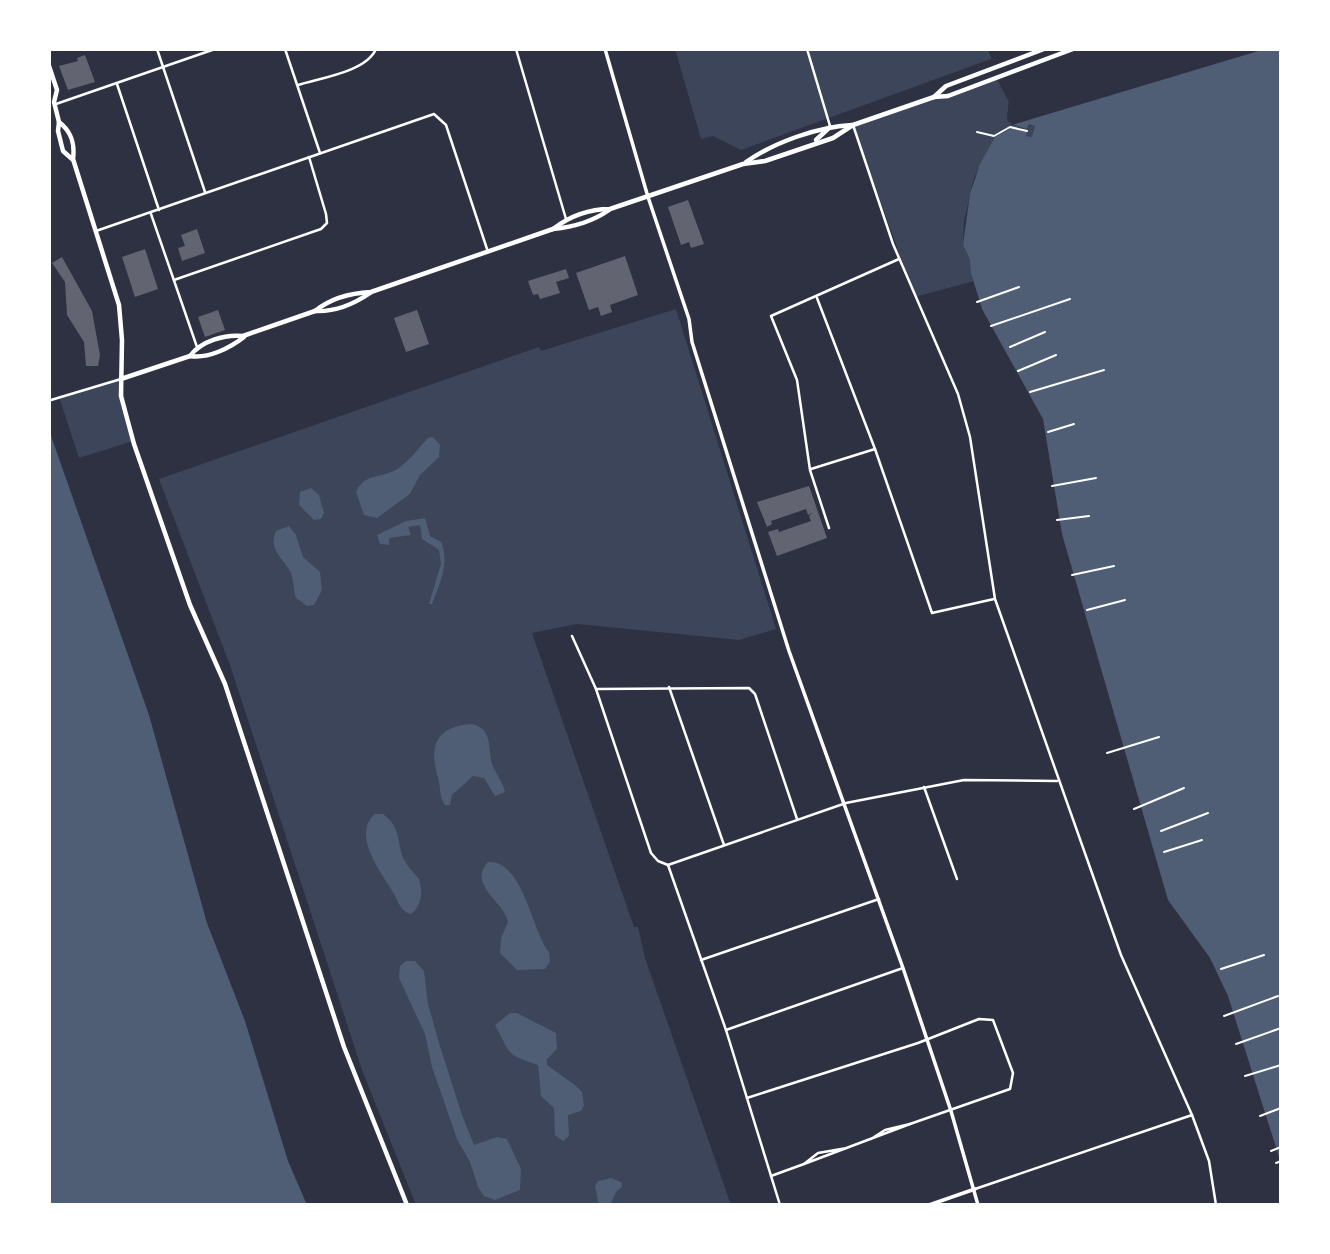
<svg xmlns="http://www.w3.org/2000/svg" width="1330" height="1254" font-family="Overpass,sans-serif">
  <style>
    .green { fill: #3c4559 }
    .water { fill: #4f5d75 }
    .pier { fill: #2d3142 }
    .building { fill: #626471 }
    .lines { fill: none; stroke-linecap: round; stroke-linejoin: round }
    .path { stroke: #fff; stroke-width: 2 }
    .minor { stroke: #fff; stroke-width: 2.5 }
    .tertiary { stroke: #fff; stroke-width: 3.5 }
    .primary { stroke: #fff; stroke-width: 4.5 }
  </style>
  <rect width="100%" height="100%" fill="#2d3142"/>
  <g class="green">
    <polygon points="675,49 986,49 991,59 741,150 713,136 701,139"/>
    <polygon points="1000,76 1009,102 1007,117 1028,129 1029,124 1035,125 1033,137 1026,136 1027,132 995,137 974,178 964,221 963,245 970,260 974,281 915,297 853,125"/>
    <polygon points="676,309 776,629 739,640 577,624 532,633 634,927 638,927 645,958 731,1205 416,1205 362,1070 231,668 159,479 539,347 541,351"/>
    <polygon points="121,379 133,441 79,458 59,397"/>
  </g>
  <g class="water">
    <polygon points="986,49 1281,49 1281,1163 1228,996 1210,958 1168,900 1062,534 1043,419 982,309 971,273 970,260 963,245 970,194 980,164 995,137 1012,128 1027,132 1026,136 1032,137 1035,126 1029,124 1027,129 1009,123 1009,102"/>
    <polygon points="49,430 149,715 207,923 245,1021 288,1161 307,1205 49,1205"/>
    <path d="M433,437L440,445L439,457L420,475L410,494L377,518L364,515L356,492C365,472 383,479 399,468C410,460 419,448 428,438Z"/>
    <polygon points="311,488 319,495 324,513 321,519 314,520 299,505 300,492"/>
    <path d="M425,518L430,536L441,542C450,563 440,583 432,604H429L441,564L439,550L422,539L420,525L408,527L411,535L389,538V545L380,544L377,535L406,521Z"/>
    <path d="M289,526L296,535L303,557L320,572L322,590L314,605L307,606L296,598C293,590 294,578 290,571C282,557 268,549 276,531Z"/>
    <path d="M473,724C494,730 487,751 493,766C497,776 503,782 505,792L495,796L484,778L473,776L452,795L450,805H445C439,797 441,788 438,778C429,746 435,726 473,724Z"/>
    <path d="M375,814H383C400,827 397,837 402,855C406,865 412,871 419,879C423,891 422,906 411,914C401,912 399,903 394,894C384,876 350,835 375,814Z"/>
    <path d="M488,862C523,859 532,932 549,952L550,962L545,969L517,970L500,953L501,938L508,922C504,901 467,885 488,862Z"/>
    <polygon points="406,961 415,961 424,971 428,1004 440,1046 462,1115 474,1145 497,1137 507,1139 521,1169 520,1190 495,1200 484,1196 478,1187 470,1162 457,1139 432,1067 425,1034 399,978 400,966"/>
    <path d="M510,1013H517L556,1033L557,1049L547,1059V1065L575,1085L582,1092L584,1106L581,1111L568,1115L569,1136L563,1141L555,1135L554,1108L541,1096L538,1065C503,1053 511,1054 495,1025Z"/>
    <polygon points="611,1178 621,1182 622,1187 616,1192 610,1205 599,1205 595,1186 598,1181"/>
  </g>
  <polygon class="pier" points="987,49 1265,49 1012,125 1007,120 1009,102 987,61 991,59"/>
  <g class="building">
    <polygon points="85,55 95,82 68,90 59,66 78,61 77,58"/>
    <polygon points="688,200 704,244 691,248 689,242 681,245 668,207"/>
    <polygon points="197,229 205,253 182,261 178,248 185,246 181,235"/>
    <polygon points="145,249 158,289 135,297 122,257"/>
    <polygon points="625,256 638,295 610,305 612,312 601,316 598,307 589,310 576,273"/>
    <polygon points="62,257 92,311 100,355 98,366 86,366 84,342 67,315 65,282 52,263"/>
    <polygon points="566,269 569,278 556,282 560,293 540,299 538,294 533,295 528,281"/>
    <polygon points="218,310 225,330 205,337 198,317"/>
    <polygon points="417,310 429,344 406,352 394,318"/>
    <polygon points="809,486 827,538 777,556 768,532 778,529 779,532 811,521 809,516 812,513 808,515 806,509 771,521 772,524 767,527 757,502"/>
  </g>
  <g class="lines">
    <g class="path">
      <polyline points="977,132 994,136 1010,127 1027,131"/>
      <polyline points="977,302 1019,287"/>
      <polyline points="991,326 1070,299"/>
      <polyline points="1010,347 1045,332"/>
      <polyline points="1018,371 1056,355"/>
      <polyline points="1030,392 1104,370"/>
      <polyline points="1048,432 1074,424"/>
      <polyline points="1052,486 1096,478"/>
      <polyline points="1057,520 1089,516"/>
      <polyline points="1072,575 1114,566"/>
      <polyline points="1087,610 1125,600"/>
      <polyline points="1107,753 1159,737"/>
      <polyline points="1134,809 1184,788"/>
      <polyline points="1161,831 1208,813"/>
      <polyline points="1164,852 1202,840"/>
      <polyline points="1221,969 1264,955"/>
      <polyline points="1224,1016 1278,996"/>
      <polyline points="1236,1044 1281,1028"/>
      <polyline points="1245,1076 1281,1065"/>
      <polyline points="1260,1116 1281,1108"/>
      <polyline points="1271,1151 1281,1147"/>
      <polyline points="1276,1163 1281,1161"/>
    </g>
    <g class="minor">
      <polyline points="157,49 205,192"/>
      <polyline points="285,49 320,153"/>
      <polyline points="516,49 566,219"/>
      <polyline points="807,49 830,126"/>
      <polyline points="117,84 159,210"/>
      <path d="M298,85C320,78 366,72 376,49"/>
      <polyline points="56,104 215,49"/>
      <polyline points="853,125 893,244 958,394 970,437 995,599 1121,955 1192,1115 1209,1161 1216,1205"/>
      <polyline points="151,214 197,347"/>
      <polyline points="96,231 434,114 446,125 488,252"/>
      <polyline points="174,280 321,229 327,223 326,214 309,157"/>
      <polyline points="817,298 875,449 932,613 994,599"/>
      <polyline points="51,400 121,379"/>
      <polyline points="811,469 875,449"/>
      <polyline points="829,528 810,470 797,380 771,316 899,259"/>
      <polyline points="572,636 596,689 651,853 658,861 668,865"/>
      <polyline points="669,687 724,845"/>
      <polyline points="596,689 749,688 755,694 797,819"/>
      <polyline points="924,787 957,879"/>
      <polyline points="668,865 846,803 964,780 1057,781"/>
      <polyline points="668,865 726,1030 780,1205"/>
      <polyline points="701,960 879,899"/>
      <polyline points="726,1030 903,968"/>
      <polyline points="747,1098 918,1043 979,1019 993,1020 1013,1073 1010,1089 910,1124"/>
      <polyline points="847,1148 818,1153 804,1164 910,1124 885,1130 871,1139"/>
      <polyline points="771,1176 804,1164"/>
      <polyline points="975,1189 1192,1115"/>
    </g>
    <g class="tertiary">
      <polyline points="605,49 648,197 689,319 692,342 789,651 903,968 951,1111 978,1205"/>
      <polyline points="929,1205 975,1189"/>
    </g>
    <g class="primary">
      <polyline points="49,66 57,90 54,102 59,122 58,131 63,151 72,159"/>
      <polyline points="934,97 946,86 1044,49"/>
      <path d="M59,122C72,132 75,144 73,159L119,305L122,340L121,396L134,444L190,605L225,684L344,1047L407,1205"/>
      <polyline points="816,140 830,127"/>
      <path d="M746,162C775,142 817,127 852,125"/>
      <path d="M553,229C570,216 589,209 610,209L743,164L765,161L833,138L853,125L934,97L948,96L1073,49"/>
      <path d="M315,311C331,298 351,293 371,292L553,229C574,227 592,222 609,210"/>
      <path d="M190,356C201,341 225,334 243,336L315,311C335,312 354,304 370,293"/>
      <path d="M121,379L190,356C208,359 230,348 244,337"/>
    </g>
  </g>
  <rect width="1330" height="1254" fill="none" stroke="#ffffff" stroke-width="102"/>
</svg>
